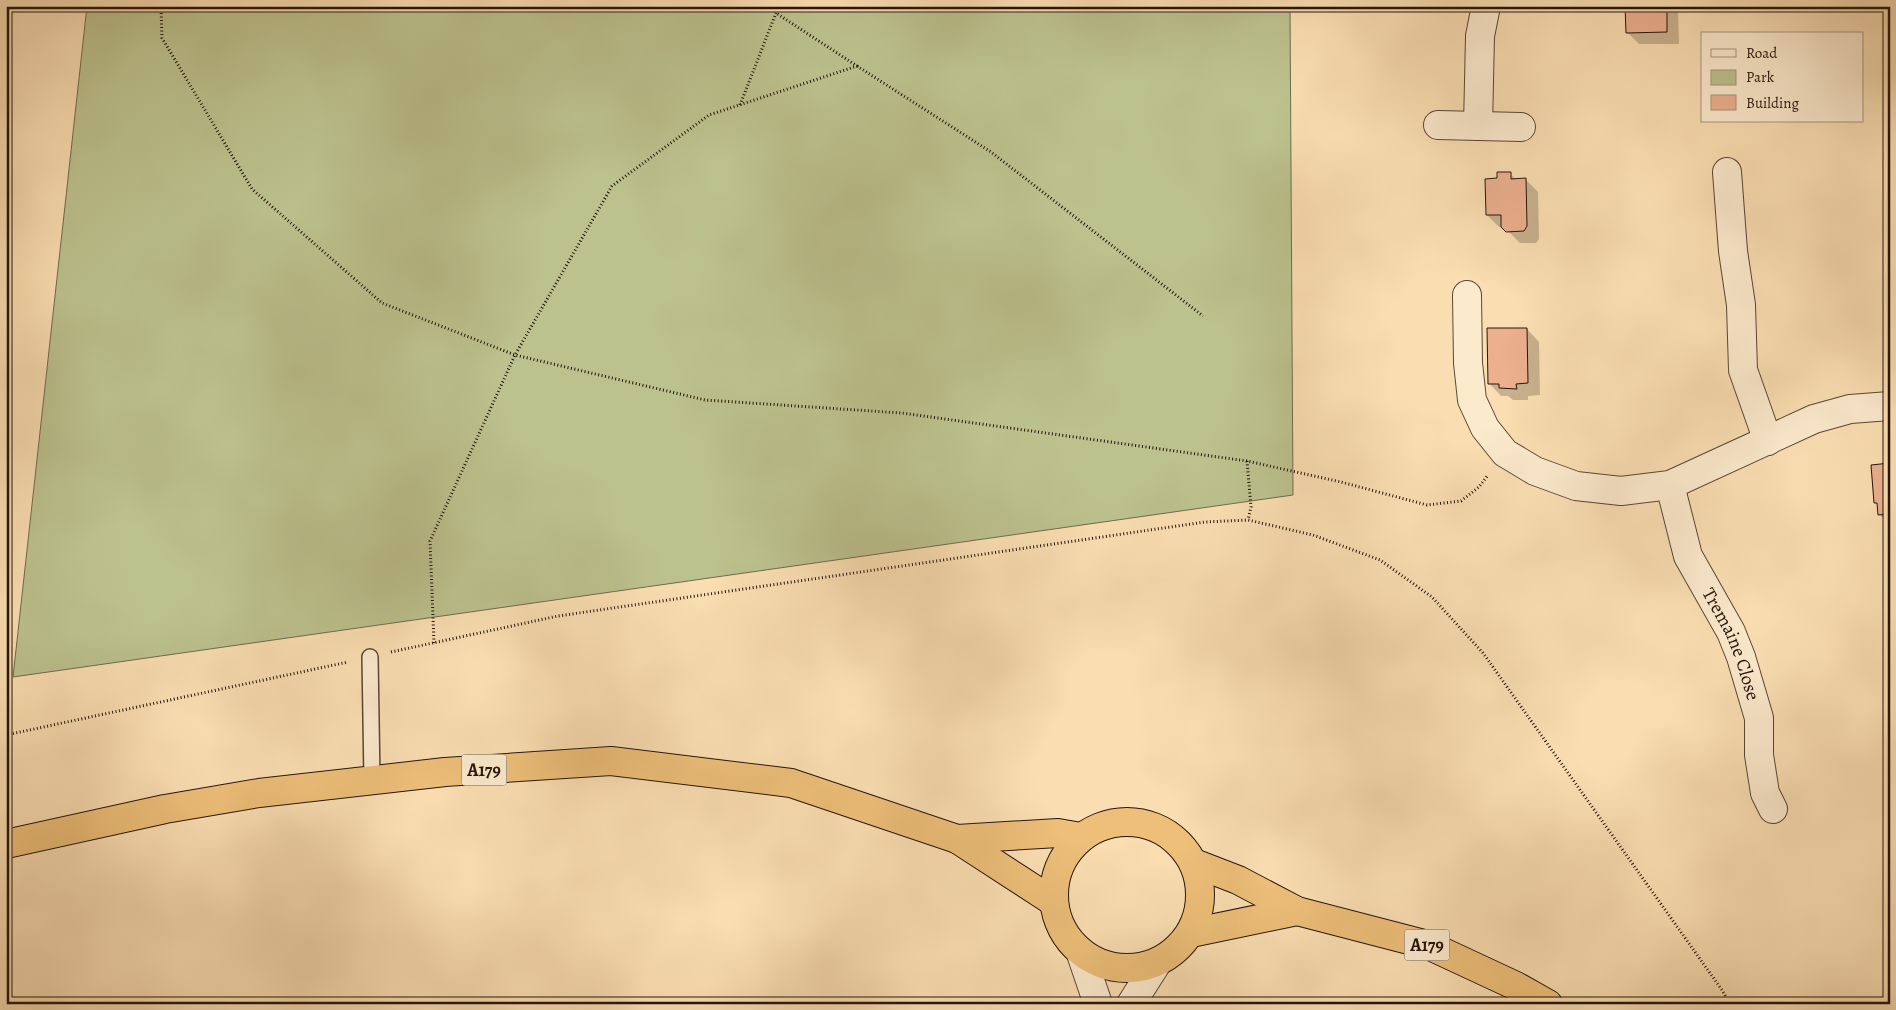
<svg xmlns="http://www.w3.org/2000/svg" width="1896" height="1010" font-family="Alegreya,serif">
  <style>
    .green { fill: #bcc28e; stroke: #706b4e }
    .shadow { fill: #0003 }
    .building { fill: #ecb08f; stroke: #25140d }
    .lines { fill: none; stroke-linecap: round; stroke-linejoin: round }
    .lane-casing { stroke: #5a4636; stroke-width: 18 }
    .street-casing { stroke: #5a4636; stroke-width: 30 }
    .highway-casing { stroke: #25140d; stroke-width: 30 }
    .path { stroke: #25140d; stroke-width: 3; stroke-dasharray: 1 2.5; stroke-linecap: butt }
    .lane { stroke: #fceacd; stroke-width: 15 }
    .street { stroke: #fceacd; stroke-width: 28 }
    .highway { stroke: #edbf79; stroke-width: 28 }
    .labels { text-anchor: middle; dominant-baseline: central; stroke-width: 4; stroke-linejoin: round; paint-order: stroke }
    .shield { fill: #fceacd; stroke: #665447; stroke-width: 1 }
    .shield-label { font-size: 18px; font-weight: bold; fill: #25140d }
    .street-label { font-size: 19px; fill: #25140d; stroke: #fceacd }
  </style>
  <rect width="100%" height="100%" fill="#fadeb2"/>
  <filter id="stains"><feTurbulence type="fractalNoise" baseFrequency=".004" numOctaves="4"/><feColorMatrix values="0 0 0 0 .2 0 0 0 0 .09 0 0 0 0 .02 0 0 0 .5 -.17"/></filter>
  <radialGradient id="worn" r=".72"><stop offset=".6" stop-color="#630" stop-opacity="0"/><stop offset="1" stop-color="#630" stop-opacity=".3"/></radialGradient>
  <polygon class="green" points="87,6 1290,6 1293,495 13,677"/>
  <g class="shadow">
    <polygon points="1627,6 1676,6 1678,9 1679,44 1639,44 1627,32"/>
    <polygon points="1510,174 1517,180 1526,180 1538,192 1539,239 1536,243 1520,243 1504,227 1499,227 1487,215 1498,179"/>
    <polygon points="1527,329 1539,342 1540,395 1528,396 1528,400 1513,400 1508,396 1501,396 1489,383"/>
    <polygon points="1890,465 1890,525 1879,514 1879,506 1875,502"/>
  </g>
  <g class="building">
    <polygon points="1625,6 1667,6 1667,32 1626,33"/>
    <polygon points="1497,172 1511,172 1511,179 1526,178 1527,226 1524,231 1506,232 1501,227 1501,215 1486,215 1485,179 1497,178"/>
    <polygon points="1487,328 1527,328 1528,383 1516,384 1517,389 1499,388 1499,384 1488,384"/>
    <polygon points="1890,463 1890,514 1878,515 1877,503 1874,503 1871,465"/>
  </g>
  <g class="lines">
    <defs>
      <polyline id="lane" points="370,657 372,780"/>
      <g id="street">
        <polyline points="1438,125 1521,127"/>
        <polyline points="1478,126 1480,36 1486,6"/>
        <polyline points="1727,172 1733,251 1741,305 1743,370 1768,441"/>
        <polyline points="1467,295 1468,363 1472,400 1485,428 1505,453 1535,471 1576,486 1621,491 1670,485 1814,419 1850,409 1890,406"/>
        <path id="s1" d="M1670,485L1688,556L1731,632L1741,657L1759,718V755L1765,793L1773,809"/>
        <polyline points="1080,951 1098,1004"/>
        <polyline points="1131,1004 1157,963"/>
      </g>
      <g id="highway">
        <circle cx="1127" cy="895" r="73"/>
        <polyline points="957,839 1058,833 1081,837"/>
        <polyline points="6,844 165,809 259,793 445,772 611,761 791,783 957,839 1054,902"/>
        <polyline points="1194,863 1238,880 1297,911 1428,945 1516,986 1548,1004"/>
        <polyline points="1191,933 1297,911"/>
      </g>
    </defs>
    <use href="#lane" class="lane-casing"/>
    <use href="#street" class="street-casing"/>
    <use href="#highway" class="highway-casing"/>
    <g class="path">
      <polyline points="161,6 162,38 252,189 382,303 515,355 705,400 902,413 1247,461 1341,482 1427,505 1461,501 1479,487 1488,475"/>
      <polyline points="857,66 991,152 1203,316"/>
      <polyline points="740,105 776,13"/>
      <polyline points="1247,461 1251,507 1248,520"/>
      <polyline points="434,643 430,541 515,355 612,186 709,115 857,66 776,13 773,6"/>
      <polyline points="391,652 558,616 1205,522 1248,520 1313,535 1380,560 1432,597 1483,653 1722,990 1730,1004"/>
      <polyline points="6,735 348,662"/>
    </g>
    <use href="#lane" class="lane"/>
    <use href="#street" class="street"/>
    <use href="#highway" class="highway"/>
  </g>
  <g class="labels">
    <g class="shield">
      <rect x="461.5" y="754.5" width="45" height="31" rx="4"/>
      <rect x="1404.5" y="929.5" width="45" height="31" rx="4"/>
    </g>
    <g class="shield-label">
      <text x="484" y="770">A179</text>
      <text x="1427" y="945">A179</text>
    </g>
    <g class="street-label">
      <text stroke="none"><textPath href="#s1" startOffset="172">Tremaine Close</textPath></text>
    </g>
  </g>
  <rect width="1896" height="1010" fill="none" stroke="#fadeb2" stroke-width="25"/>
  <rect x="8" y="8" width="1881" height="995" fill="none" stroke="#25140d" stroke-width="2.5"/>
  <rect x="12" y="12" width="1871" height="985" fill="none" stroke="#25140d"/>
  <rect x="1701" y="32" width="162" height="90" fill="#fceacd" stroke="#a69480"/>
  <rect x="1711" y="49" width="25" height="8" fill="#fceacd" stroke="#a69480"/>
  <text x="1746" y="58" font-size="15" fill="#25140d">Road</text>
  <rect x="1711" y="70" width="25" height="15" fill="#bcc28e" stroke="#a69480"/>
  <text x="1746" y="82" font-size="15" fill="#25140d">Park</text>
  <rect x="1711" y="95" width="25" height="15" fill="#ecb08f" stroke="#a69480"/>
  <text x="1746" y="108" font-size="15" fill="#25140d">Building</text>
  <rect width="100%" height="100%" filter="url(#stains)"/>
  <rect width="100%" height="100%" fill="url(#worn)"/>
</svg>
